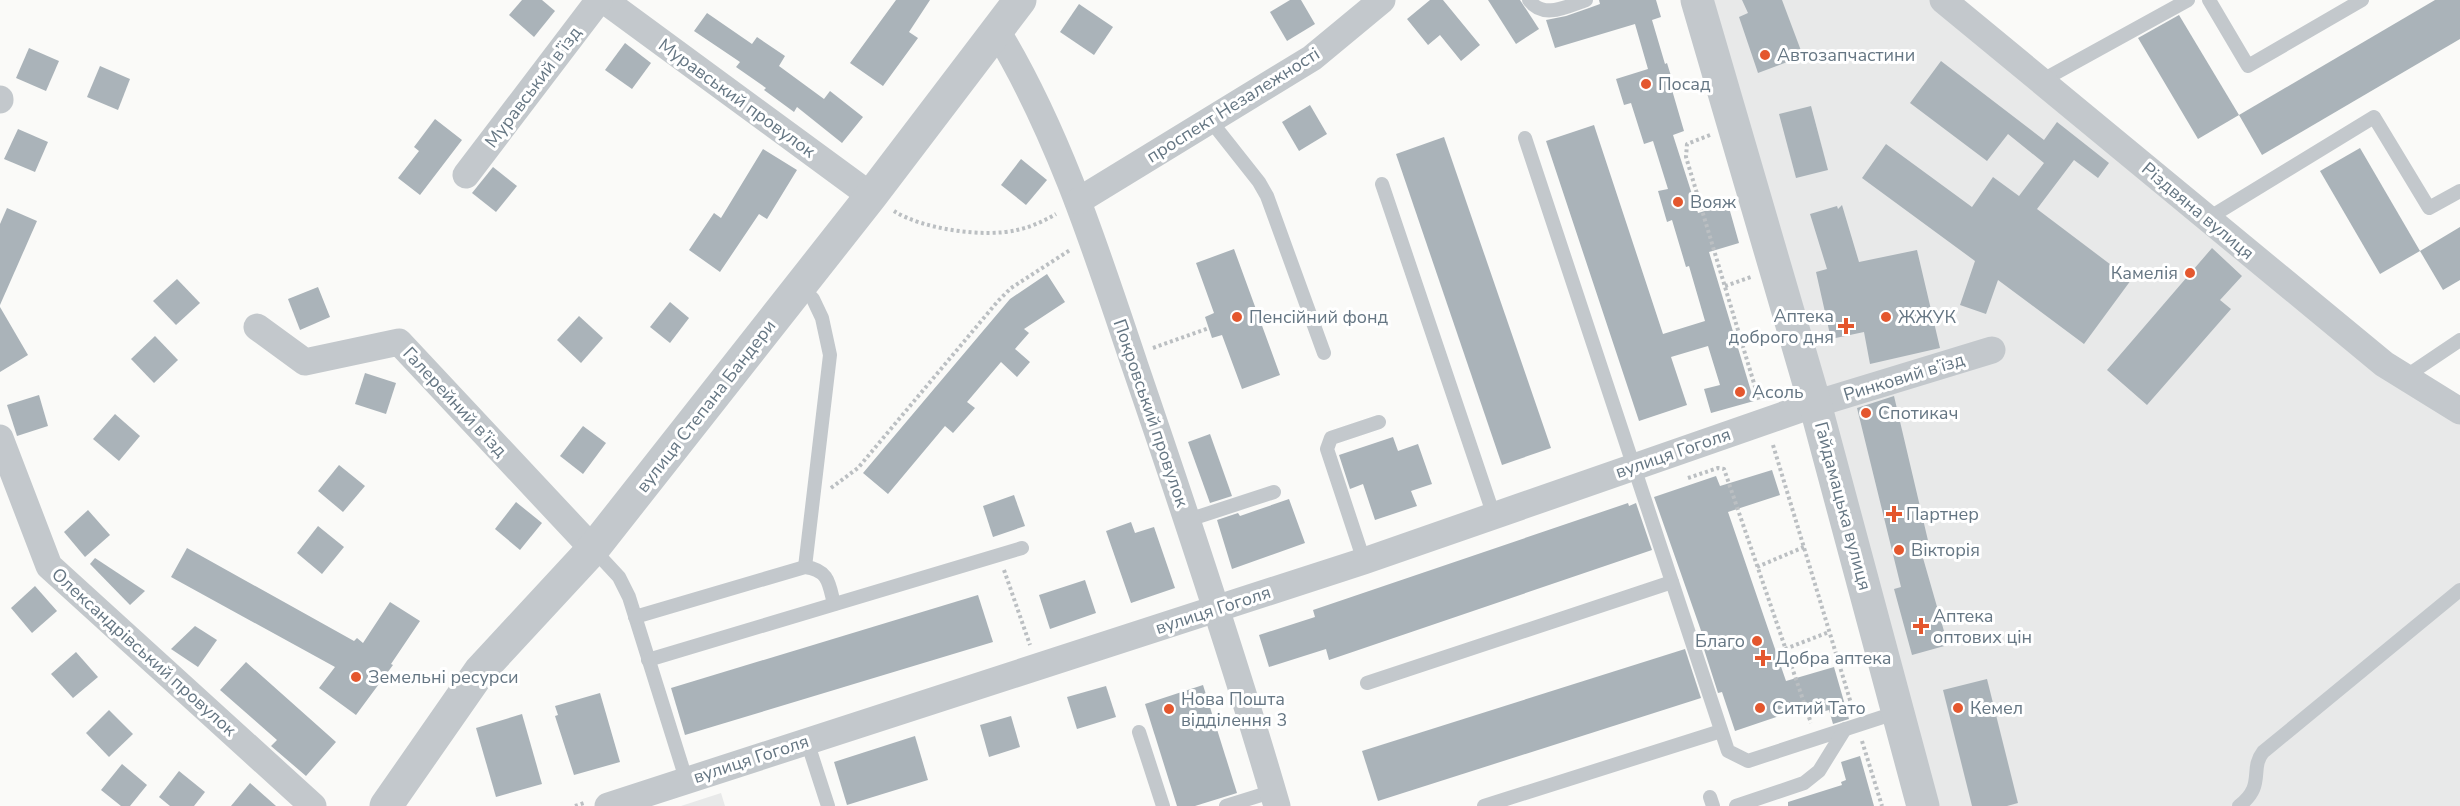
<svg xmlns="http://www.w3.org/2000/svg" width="2460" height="806" font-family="'Nunito Sans',sans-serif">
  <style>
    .built { fill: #e8e9e9 }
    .building { fill: #aab3b9 }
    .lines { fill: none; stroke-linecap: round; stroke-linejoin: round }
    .path { stroke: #bbbfc2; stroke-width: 4; stroke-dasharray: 3 3; stroke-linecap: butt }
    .service { stroke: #c3c8cc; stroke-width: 14 }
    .minor { stroke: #c3c8cc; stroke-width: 27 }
    .tertiary { stroke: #c3c8cc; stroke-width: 33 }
    .poi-dot { fill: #e4572e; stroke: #fff; stroke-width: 2 }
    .labels { text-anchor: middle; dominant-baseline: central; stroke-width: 6; stroke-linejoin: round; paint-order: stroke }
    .poi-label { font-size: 18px; fill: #657683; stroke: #fff; text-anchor: start }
    .street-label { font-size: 18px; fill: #657683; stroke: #fff }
  </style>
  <rect width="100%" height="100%" fill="#fafaf8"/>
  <g class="built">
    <polygon points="1697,0 1943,0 2460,411 2460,806 1923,806"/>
    <polygon points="721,793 725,806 681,806"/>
  </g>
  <g class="building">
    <polygon points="522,0 542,0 555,11 534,37 509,15"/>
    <polygon points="896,0 930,0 909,32 918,38 883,86 850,63"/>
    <polygon points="1290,0 1301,0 1315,24 1287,41 1270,12"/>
    <polygon points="1430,0 1443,0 1480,45 1461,61 1440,35 1428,45 1407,19"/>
    <polygon points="1488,0 1520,0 1539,29 1516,44"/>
    <polygon points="1599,0 1656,0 1661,17 1652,20 1665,64 1667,63 1675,89 1672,90 1684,131 1673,135 1698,213 1728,204 1739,243 1709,252 1754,401 1711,413 1704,389 1720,385 1708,346 1671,357 1687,405 1639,421 1546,141 1594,125 1663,334 1705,321 1689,266 1686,267 1672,220 1667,222 1658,191 1668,189 1653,141 1644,144 1631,103 1624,105 1616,79 1648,69 1635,24 1555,48 1546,20 1566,16 1589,8 1600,4"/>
    <polygon points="1742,0 1782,0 1803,56 1758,73 1739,17 1748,13"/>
    <polygon points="2435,0 2460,0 2460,39 2262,155 2239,115"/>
    <polygon points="1079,4 1113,27 1094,55 1060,32"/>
    <polygon points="707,13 752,44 757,37 785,56 779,66 824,99 830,91 863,117 842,143 797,107 794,112 764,90 766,88 736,67 740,62 694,31"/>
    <polygon points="2179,15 2239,115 2198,139 2138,38"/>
    <polygon points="625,43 651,63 632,89 605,70"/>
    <polygon points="29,48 59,61 46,91 16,78"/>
    <polygon points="1941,61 2044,140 2057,122 2109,163 2098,178 2074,160 2037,209 2131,280 2084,344 1998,280 1986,314 1960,305 1975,261 1862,178 1886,144 1972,207 1993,177 2019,196 2044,163 2008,134 1987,161 1910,103"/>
    <polygon points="100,66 130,79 118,110 87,97"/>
    <polygon points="1310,105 1327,134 1299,151 1282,122"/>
    <polygon points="1811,106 1828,170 1796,178 1779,114"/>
    <polygon points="435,119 462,140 420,195 398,178 419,151 414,147"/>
    <polygon points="18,129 48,142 35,172 4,159"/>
    <polygon points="1444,137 1551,448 1502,465 1396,154"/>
    <polygon points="2360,148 2420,251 2380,274 2320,171"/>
    <polygon points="763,149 797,170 767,219 759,214 720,272 689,250 714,213 721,218"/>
    <polygon points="1021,159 1047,180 1026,205 1001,185"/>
    <polygon points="493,167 517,186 496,212 472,193"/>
    <polygon points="1842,205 1859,262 1917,250 1940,348 1870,364 1864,332 1831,339 1816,272 1827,269 1810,214 1837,206 1838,209"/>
    <polygon points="7,208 37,221 0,305 0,224"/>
    <polygon points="2460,227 2460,280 2443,290 2420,251"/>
    <polygon points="2212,248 2242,276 2220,300 2231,309 2147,405 2107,370"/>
    <polygon points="1234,249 1280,375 1242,389 1222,335 1212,338 1205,317 1214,313 1196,263"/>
    <polygon points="1047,274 1065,302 1024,329 1029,333 1015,349 1030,362 1017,377 1001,362 967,402 975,408 953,433 945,426 888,494 863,473 1010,299"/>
    <polygon points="177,279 200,303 176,325 153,301"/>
    <polygon points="318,287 330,317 300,330 288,299"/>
    <polygon points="670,302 689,318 670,343 650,327"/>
    <polygon points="0,307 28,355 0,372"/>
    <polygon points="579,316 603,338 581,363 557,340"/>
    <polygon points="155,336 178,360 154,383 131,359"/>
    <polygon points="365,373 396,383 386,414 355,404"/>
    <polygon points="39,395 48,426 17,436 7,405"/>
    <polygon points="1894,396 1930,549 1921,551 1948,645 1912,655 1894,589 1901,587 1857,408"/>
    <polygon points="115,414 140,436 119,461 93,439"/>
    <polygon points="583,426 606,443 583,474 560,456"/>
    <polygon points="1210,434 1232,496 1210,503 1188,442"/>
    <polygon points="1393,437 1398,451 1418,444 1432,484 1411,491 1417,506 1375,520 1363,484 1350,489 1339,455"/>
    <polygon points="339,465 365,486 343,512 318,491"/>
    <polygon points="1772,470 1780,495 1728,512 1786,681 1834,667 1849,719 1833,724 1829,710 1818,713 1815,704 1735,731 1722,692 1718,693 1702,643 1705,642 1654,497 1716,476 1720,486"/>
    <polygon points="1014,495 1025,526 993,537 983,506"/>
    <polygon points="1289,499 1305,543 1232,569 1217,520 1238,513 1240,516"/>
    <polygon points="516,502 542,523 520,550 495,529"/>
    <polygon points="1628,503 1629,506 1636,503 1652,550 1329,660 1326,649 1269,667 1259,635 1315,617 1313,610"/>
    <polygon points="88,510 110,535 85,557 64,532"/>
    <polygon points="1131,522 1135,533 1154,527 1175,588 1131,603 1106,531"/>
    <polygon points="318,526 344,547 322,574 297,553"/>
    <polygon points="187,548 354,641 357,638 363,643 390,602 420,621 391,664 393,665 356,715 319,688 335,667 171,577"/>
    <polygon points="95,558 145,591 130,605 90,564"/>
    <polygon points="1085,580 1096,613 1050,629 1039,595"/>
    <polygon points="35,586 57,611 32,633 11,608"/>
    <polygon points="978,595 993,642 685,735 671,688"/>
    <polygon points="195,626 217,640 198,667 171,649"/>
    <polygon points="1685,649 1701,698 1378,801 1362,751"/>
    <polygon points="76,652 98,677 73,698 51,674"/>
    <polygon points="246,662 336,742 306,776 271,746 277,740 220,690"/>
    <polygon points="1987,679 2018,803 2007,806 1972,806 1943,690"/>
    <polygon points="1203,685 1237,793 1195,806 1177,806 1145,704"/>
    <polygon points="1106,686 1116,717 1077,729 1067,697"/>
    <polygon points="600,693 620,762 574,775 555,716 558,715 555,706"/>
    <polygon points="109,710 133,734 109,757 86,733"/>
    <polygon points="522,714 542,784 496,797 476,728"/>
    <polygon points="1011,716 1020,747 989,757 980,725"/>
    <polygon points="915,736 928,780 847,805 834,762"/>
    <polygon points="1860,756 1874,806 1788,806 1788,802 1842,785 1841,782 1846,780 1841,762"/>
    <polygon points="122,764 147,785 130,806 121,806 101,790"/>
    <polygon points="179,771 205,792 194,806 170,806 159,797"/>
    <polygon points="250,783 276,806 231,806"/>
  </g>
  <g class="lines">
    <g class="path">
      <polyline points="1710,135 1687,144 1686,157 1759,400"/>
      <path d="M894,211C922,229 984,238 1017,230C1031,227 1044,221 1056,214"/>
      <polyline points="1725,286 1751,277"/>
      <polyline points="1153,348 1209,328"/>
      <polyline points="1773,445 1853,710"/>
      <polyline points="1688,478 1718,468 1724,469 1811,723"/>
      <polyline points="831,488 858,468 998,301 1011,288 1070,250"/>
      <polyline points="1757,567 1804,547"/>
      <polyline points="1004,570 1030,645"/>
      <polyline points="1785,649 1829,632"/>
      <polyline points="1862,741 1882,806"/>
      <polyline points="575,806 584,803"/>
    </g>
    <g class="service">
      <path d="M1529,0C1543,20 1568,6 1586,0"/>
      <polyline points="2209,0 2248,66 2362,0"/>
      <polyline points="2041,81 2188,0"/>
      <polyline points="1210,120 1259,182 1267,196 1324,353"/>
      <polyline points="1525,138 1728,751 1748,761 1898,712"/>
      <polyline points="1382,184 1494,516"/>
      <polyline points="2207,219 2374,117 2429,208 2460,191"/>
      <polyline points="800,286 813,299 822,318 830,355 805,567"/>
      <polyline points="2405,377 2460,340"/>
      <polyline points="1188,520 1274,492"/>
      <polyline points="593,549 619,577 629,597 686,779"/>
      <polyline points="1364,561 1327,449 1331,438 1379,422"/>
      <path d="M635,617L805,567C829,570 829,584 834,604"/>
      <polyline points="648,660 1022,548"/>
      <polyline points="1367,683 1672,582"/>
      <polyline points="1139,732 1163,806"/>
      <polyline points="807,741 828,806"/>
      <polyline points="1710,797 1713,806"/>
      <polyline points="1226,806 1277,790"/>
      <polyline points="1484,806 1721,731"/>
      <polyline points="1736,806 1804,783 1819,771 1845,729"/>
      <path d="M2239,806C2266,785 2249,770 2263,752L2460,590"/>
    </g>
    <g class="minor">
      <polyline points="604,0 871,196"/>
      <polyline points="1943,0 2384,364 2460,411"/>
      <path d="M997,31C1059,133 1097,253 1135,366C1185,512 1234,658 1277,806"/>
      <polyline points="0,100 0,99"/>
      <polyline points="466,175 599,0"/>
      <polyline points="1078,201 1312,58 1382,0"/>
      <polyline points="257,327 305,362 399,342 593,549"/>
      <polyline points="0,438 49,566 313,806"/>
      <polyline points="608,806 1364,561 1815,404 1992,350"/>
    </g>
    <g class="tertiary">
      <polyline points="1697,0 1815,404 1923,806"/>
      <polyline points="386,806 480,671 593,549 871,196 1020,0"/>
    </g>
  </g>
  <g class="poi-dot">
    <circle cx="1765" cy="55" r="6"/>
    <circle cx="1646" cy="84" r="6"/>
    <circle cx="1678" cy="202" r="6"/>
    <circle cx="2190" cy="273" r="6"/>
    <circle cx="1237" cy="317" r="6"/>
    <circle cx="1886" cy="317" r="6"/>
    <path d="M1843 317h6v6h6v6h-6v6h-6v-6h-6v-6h6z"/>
    <circle cx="1740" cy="392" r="6"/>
    <circle cx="1866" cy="413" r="6"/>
    <path d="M1891 505h6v6h6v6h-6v6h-6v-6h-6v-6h6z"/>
    <circle cx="1899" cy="550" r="6"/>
    <path d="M1918 617h6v6h6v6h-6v6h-6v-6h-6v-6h6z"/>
    <circle cx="1757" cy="641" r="6"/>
    <path d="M1760 649h6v6h6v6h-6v6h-6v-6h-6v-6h6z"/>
    <circle cx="356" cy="677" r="6"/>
    <circle cx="1760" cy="708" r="6"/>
    <circle cx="1958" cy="708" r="6"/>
    <circle cx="1169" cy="709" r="6"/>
  </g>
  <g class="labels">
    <g class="poi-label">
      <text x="1777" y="55">Автозапчастини</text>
      <text x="1658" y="84">Посад</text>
      <text x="1690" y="202">Вояж</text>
      <text x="2178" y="273" text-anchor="end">Камелія</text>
      <text x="1834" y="316" text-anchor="end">Аптека<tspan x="1834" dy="21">доброго дня</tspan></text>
      <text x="1249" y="317">Пенсійний фонд</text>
      <text x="1898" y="317">ЖЖУК</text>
      <text x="1752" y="392">Асоль</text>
      <text x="1878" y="413">Спотикач</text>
      <text x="1906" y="514">Партнер</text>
      <text x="1911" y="550">Вікторія</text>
      <text x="1933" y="616">Аптека<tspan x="1933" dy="21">оптових цін</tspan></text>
      <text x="1745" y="641" text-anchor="end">Благо</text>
      <text x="1775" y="658">Добра аптека</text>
      <text x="368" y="677">Земельні ресурси</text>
      <text x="1181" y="699">Нова Пошта<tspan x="1181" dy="21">відділення 3</tspan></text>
      <text x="1772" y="708">Ситий Тато</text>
      <text x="1970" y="708">Кемел</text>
    </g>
    <g class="street-label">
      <text transform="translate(533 87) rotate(-53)">Муравський в’їзд</text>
      <text transform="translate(737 98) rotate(36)">Муравський провулок</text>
      <text transform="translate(1233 105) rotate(-32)">проспект Незалежності</text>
      <text transform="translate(2198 211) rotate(40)">Різдвяна вулиця</text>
      <text transform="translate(1904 377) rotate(-17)">Ринковий в’їзд</text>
      <text transform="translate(455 402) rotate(47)">Галерейний в’їзд</text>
      <text transform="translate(706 406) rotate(-52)">вулиця Степана Бандери</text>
      <text transform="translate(1151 413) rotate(71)">Покровський провулок</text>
      <text transform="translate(1673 453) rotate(-19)">вулиця Гоголя</text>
      <text transform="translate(1843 506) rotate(75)">Гайдамацька вулиця</text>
      <text transform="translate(1213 610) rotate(-18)">вулиця Гоголя</text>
      <text transform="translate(144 652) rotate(42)">Олександрівський провулок</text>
      <text transform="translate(751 759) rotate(-18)">вулиця Гоголя</text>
    </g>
  </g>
</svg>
